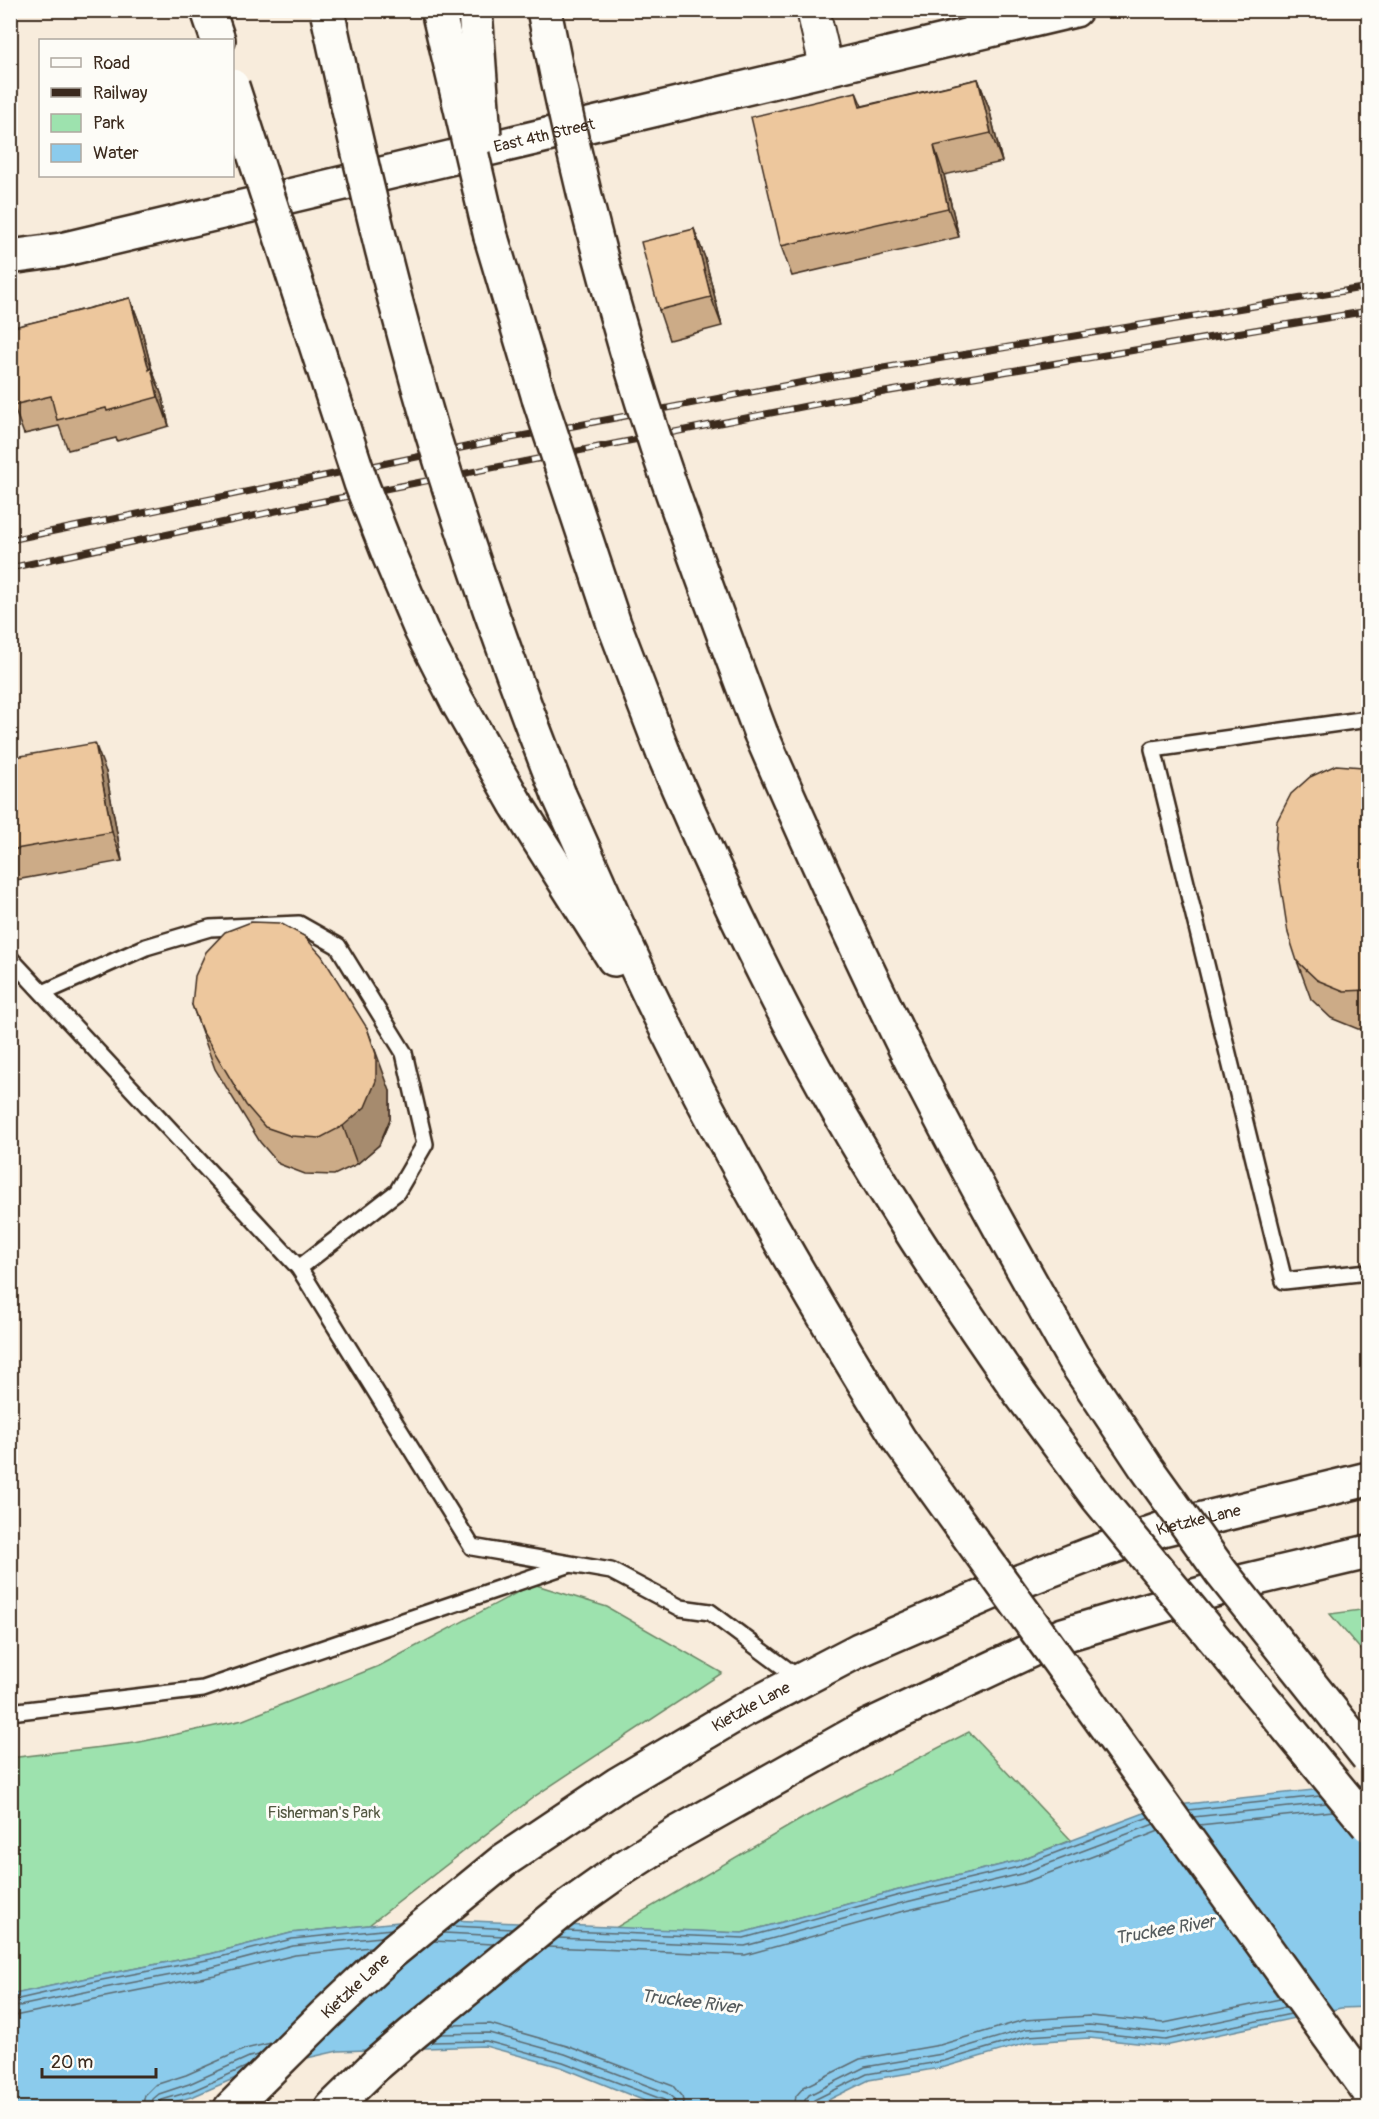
<svg xmlns="http://www.w3.org/2000/svg" width="1379" height="2119" font-family="Pangolin,sans-serif">
  <style>
    .green { fill: #9de2ae; stroke: #6c8666; stroke-width: 1.5 }
    .water { fill: #8bcbec; stroke: #6b8b9a; stroke-width: 1.5 }
    .lines { fill: none; stroke-linecap: round; stroke-linejoin: round }
    .shore { stroke: #5b6a70; stroke-width: 1.5 }
    .service-casing { stroke: #3b2a1e; stroke-width: 20 }
    .minor-casing { stroke: #3b2a1e; stroke-width: 36 }
    .secondary-casing { stroke: #3b2a1e; stroke-width: 38 }
    .motorway-casing { stroke: #3b2a1e; stroke-width: 38 }
    .service { stroke: #fdfcf7; stroke-width: 15 }
    .minor { stroke: #fdfcf7; stroke-width: 32 }
    .secondary { stroke: #fdfcf7; stroke-width: 33 }
    .motorway { stroke: #fdfcf7; stroke-width: 33 }
    .rail-casing { stroke: #3b2a1e; stroke-width: 7 }
    .rail { stroke: #fdfcf7; stroke-width: 4.5; stroke-dasharray: 14; stroke-linecap: butt }
    .motorway-bridge-casing { stroke: #3b2a1e; stroke-width: 38; stroke-linecap: butt }
    .motorway-bridge { stroke: #fdfcf7; stroke-width: 33 }
    .wall { fill: #ccab87; stroke: #3b2a1e; stroke-width: 1.5 }
    .shaded-wall { fill: #a68b6e; stroke: #3b2a1e; stroke-width: 1.5 }
    .building { fill: #edc79d; stroke: #3b2a1e; stroke-width: 1.5 }
    .labels { text-anchor: middle; dominant-baseline: central; stroke-width: 6; stroke-linejoin: round; paint-order: stroke }
    .street-label { font-size: 16px; fill: #3b2a1e; stroke: #fdfcf7 }
    .park-label { font-size: 16px; fill: #545842; stroke: #fdfcf7 }
    .water-label { font-size: 18px; font-style: italic; fill: #535a5c; stroke: #fdfcf7 }
  </style>
  <rect width="100%" height="100%" fill="#f8ecdc"/>
  <filter id="ink" filterUnits="userSpaceOnUse"><feTurbulence type="fractalNoise" baseFrequency=".0167" numOctaves="2"/><feDisplacementMap in="SourceGraphic" scale="12" xChannelSelector="R" yChannelSelector="G"/><feConvolveMatrix kernelMatrix="1 2 1 2 8 2 1 2 1" color-interpolation-filters="sRGB"/></filter>
  <g filter="url(#ink)">
    <g class="green">
      <polygon points="533,1584 607,1607 722,1673 535,1796 369,1925 291,1933 210,1954 101,1975 11,1995 10,1758 135,1743 243,1720 379,1666"/>
      <polygon points="1368,1609 1368,1658 1330,1614"/>
      <polygon points="969,1732 1071,1840 1017,1861 895,1891 742,1933 615,1928 803,1818"/>
    </g>
    <polygon class="water" points="1368,1784 1368,2007 1341,2008 1165,2046 1089,2038 1030,2042 945,2067 869,2080 812,2108 671,2108 645,2101 561,2067 485,2046 338,2051 254,2070 194,2096 156,2108 11,2108 10,1995 101,1975 210,1954 291,1933 428,1919 742,1933 895,1891 1017,1861 1160,1807"/>
    <g class="lines">
      <g class="shore">
        <polyline points="1188,1810 1320,1796"/>
        <polyline points="1193,1817 1326,1803"/>
        <polyline points="1199,1825 1333,1811"/>
        <polyline points="452,1926 513,1929"/>
        <polyline points="566,1931 744,1938 896,1896 1018,1867 1149,1817"/>
        <polyline points="444,1933 504,1936"/>
        <polyline points="558,1938 745,1946 898,1904 1021,1874 1154,1824"/>
        <polyline points="433,1941 493,1944"/>
        <polyline points="547,1947 745,1955 900,1912 1023,1883 1159,1831"/>
        <polyline points="10,2001 102,1980 212,1959 292,1939 392,1929"/>
        <polyline points="10,2008 104,1988 213,1967 293,1946 381,1937"/>
        <polyline points="10,2017 105,1997 215,1975 295,1955 371,1947"/>
        <polyline points="452,2025 490,2024 567,2046 673,2086 682,2097 685,2108"/>
        <polyline points="440,2034 489,2033 565,2054 667,2093 674,2099 676,2108"/>
        <polyline points="431,2042 486,2041 563,2062 664,2100 668,2104 668,2108"/>
        <polyline points="142,2108 145,2095 155,2085 186,2075 245,2049 271,2043"/>
        <polyline points="151,2108 153,2099 159,2094 189,2084 249,2057 259,2055"/>
        <polyline points="158,2108 159,2104 162,2100 192,2091 248,2066"/>
        <polyline points="794,2108 796,2096 804,2087 860,2059 940,2045 1024,2020 1090,2016 1164,2023 1280,1999"/>
        <polyline points="803,2108 805,2100 809,2095 865,2067 942,2054 1026,2029 1089,2025 1164,2033 1286,2007"/>
        <polyline points="811,2108 814,2100 867,2074 944,2061 1028,2036 1089,2032 1165,2040 1291,2014"/>
      </g>
      <defs>
        <g id="service">
          <polyline points="969,10 975,34"/>
          <polyline points="1368,719 1153,749 1284,1281 1368,1272"/>
          <polyline points="10,958 299,1268 472,1547 611,1571 681,1608 710,1612 801,1680"/>
          <polyline points="43,993 146,947 210,928 299,924 338,946 404,1053 425,1144 397,1192 299,1268"/>
          <polyline points="10,1712 203,1689 568,1565"/>
        </g>
        <polyline id="minor" points="813,10 827,70"/>
        <g id="secondary">
          <path id="s1" d="M10,257L61,250L1075,10"/>
          <path id="s2" d="M231,2108L326,2014L393,1951L503,1861L618,1784L742,1711L859,1650L993,1592L1086,1556L1162,1529L1368,1479"/>
          <polyline points="332,2108 376,2065 412,2034 565,1909 620,1870 678,1833 863,1729 1063,1635 1245,1581 1368,1552"/>
        </g>
        <g id="motorway">
          <polyline points="208,10 218,40"/>
          <polyline points="491,237 539,398"/>
          <path d="M761,734C811,849 862,962 918,1074C967,1170 1020,1264 1073,1358"/>
          <path d="M663,752C730,911 806,1066 899,1212C937,1274 979,1333 1020,1393"/>
          <path d="M559,795C593,869 624,945 661,1018C733,1163 814,1303 900,1441"/>
          <polyline points="516,804 614,959"/>
        </g>
      </defs>
      <use href="#service" class="service-casing"/>
      <use href="#minor" class="minor-casing"/>
      <use href="#secondary" class="secondary-casing"/>
      <use href="#motorway" class="motorway-casing"/>
      <use href="#service" class="service"/>
      <use href="#minor" class="minor"/>
      <use href="#secondary" class="secondary"/>
      <use href="#motorway" class="motorway"/>
      <defs>
        <g id="rail">
          <polyline points="10,540 495,441 835,376 1368,287"/>
          <polyline points="10,568 309,504 837,400 1368,311"/>
        </g>
      </defs>
      <use href="#rail" class="rail-casing"/>
      <use href="#rail" class="rail"/>
      <defs>
        <g id="motorway-bridge">
          <polyline points="438,10 491,237"/>
          <polyline points="475,10 484,136"/>
          <path d="M544,10C573,160 611,309 659,453C691,548 726,641 761,734"/>
          <path d="M328,15C358,155 391,294 432,432C469,554 512,675 559,795"/>
          <polyline points="232,86 361,483 390,557 421,630 457,701 516,804"/>
          <polyline points="539,398 614,624 663,752"/>
          <polyline points="1073,1358 1145,1466 1221,1572 1368,1757"/>
          <polyline points="1020,1393 1098,1498 1368,1825"/>
          <polyline points="900,1441 1368,2090"/>
        </g>
      </defs>
      <use href="#motorway-bridge" class="motorway-bridge-casing"/>
      <use href="#motorway-bridge" class="motorway-bridge"/>
    </g>
    <g class="wall">
      <polygon points="978,79 989,108 1002,162 944,175 959,237 792,276 781,246 856,92 862,106"/>
      <polygon points="694,229 705,258 722,326 669,340 659,310"/>
      <polygon points="130,298 141,327 151,367 162,396 169,426 117,441 116,438 68,450 59,426 24,434 13,405 10,406 10,328"/>
      <polygon points="10,758 106,772 122,861 10,881"/>
      <polygon points="1368,769 1368,1029 1358,1029 1331,1018 1311,999 1297,961"/>
      <polygon points="192,1005 390,1091 390,1119 379,1145 357,1164 334,1175 305,1174 279,1164 260,1142 215,1069"/>
    </g>
    <g class="shaded-wall">
      <polygon points="978,79 989,108 1002,162 991,133"/>
      <polygon points="934,146 944,175 959,237 948,208"/>
      <polygon points="694,229 705,258 722,326 711,297"/>
      <polygon points="130,298 141,327 151,367 162,396 169,426 149,370"/>
      <polygon points="95,743 106,772 122,861 112,832"/>
      <polygon points="367,1028 390,1091 390,1119 379,1145 357,1164 343,1126"/>
    </g>
    <g class="building">
      <polygon points="978,79 991,133 934,146 948,208 781,246 751,117 856,92 860,107"/>
      <polygon points="694,229 711,297 659,310 641,242"/>
      <polygon points="130,298 149,370 151,367 158,397 107,411 106,408 57,420 51,396 13,405 10,394 10,328"/>
      <polygon points="95,743 112,832 10,850 10,758"/>
      <polygon points="1336,765 1363,767 1368,769 1368,990 1344,991 1317,980 1297,961 1288,933 1275,848 1277,821 1291,794 1310,777"/>
      <polygon points="251,922 280,923 304,936 322,956 367,1028 376,1054 376,1081 365,1107 343,1126 320,1138 291,1136 265,1127 246,1105 202,1031 192,1005 195,976 206,952 225,932"/>
    </g>
  </g>
  <g class="labels">
    <g class="street-label">
      <text stroke="none"><textPath href="#s1" startOffset="548">East 4th Street</textPath></text>
      <text stroke="none"><textPath href="#s2" startOffset="1146">Kietzke Lane</textPath></text>
      <text stroke="none"><textPath href="#s2" startOffset="660">Kietzke Lane</textPath></text>
      <text stroke="none"><textPath href="#s2" startOffset="174">Kietzke Lane</textPath></text>
    </g>
    <g class="park-label">
      <text x="324" y="1813">Fisherman's Park</text>
    </g>
    <g class="water-label">
      <text transform="translate(1165 1930) rotate(-10)">Truckee River</text>
      <text transform="translate(691 2002) rotate(7)">Truckee River</text>
    </g>
  </g>
  <rect width="1379" height="2119" fill="none" stroke="#fdfcf7" stroke-width="36"/>
  <rect x="18" y="18" width="1343" height="2083" fill="none" stroke="#3b2a1e" stroke-width="2" filter="url(#ink)"/>
  <rect x="39" y="39" width="195" height="138" fill="#fdfcf7" stroke="#afa8a0" stroke-width="1.5"/>
  <rect x="51" y="58" width="30" height="9" fill="#fdfcf7" stroke="#afa8a0" stroke-width="1.5"/>
  <text x="93" y="69" font-size="18" fill="#3b2a1e">Road</text>
  <rect x="51" y="88" width="30" height="9" fill="#3b2a1e" stroke="#afa8a0" stroke-width="1.5"/>
  <text x="93" y="99" font-size="18" fill="#3b2a1e">Railway</text>
  <rect x="51" y="114" width="30" height="18" fill="#9de2ae" stroke="#afa8a0" stroke-width="1.5"/>
  <text x="93" y="129" font-size="18" fill="#3b2a1e">Park</text>
  <rect x="51" y="144" width="30" height="18" fill="#8bcbec" stroke="#afa8a0" stroke-width="1.5"/>
  <text x="93" y="159" font-size="18" fill="#3b2a1e">Water</text>
  <path d="M42 2068v9h114v-9" fill="none" stroke="#3b2a1e" stroke-width="3"/>
  <text x="51" y="2068" font-size="18" fill="#3b2a1e" stroke="#fdfcf7" stroke-width="4.5" paint-order="stroke">20 m</text>
</svg>
